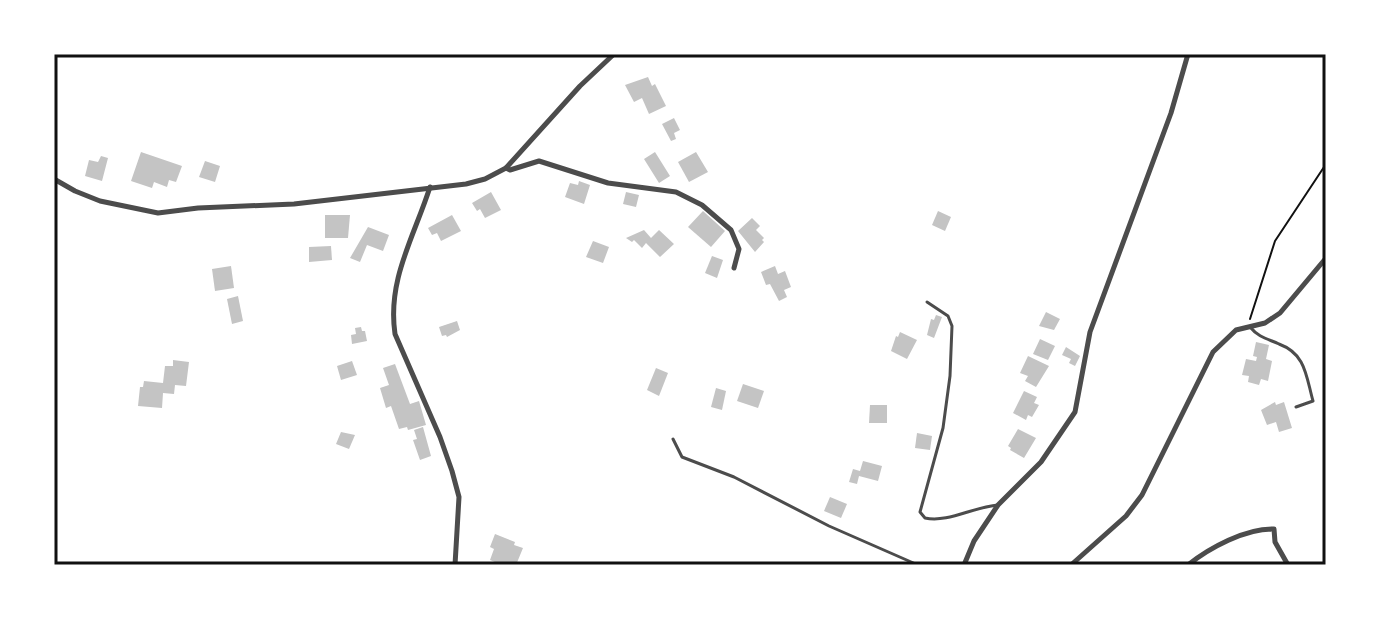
<svg xmlns="http://www.w3.org/2000/svg" width="1380" height="619" font-family="'Fira Sans Condensed',sans-serif">
  <style>
    .building { fill: #c4c4c4 }
    .lines { fill: none; stroke-linecap: round; stroke-linejoin: round }
    .path { stroke: #111; stroke-width: 2 }
    .service { stroke: #4c4c4c; stroke-width: 3 }
    .minor { stroke: #4c4c4c; stroke-width: 5 }
    .neatline { fill: none; stroke: #111; stroke-width: 3 }
  </style>
  <rect width="100%" height="100%" fill="#fff"/>
  <g class="building">
    <polygon points="648,77 652,86 655,84 666,106 649,114 642,98 634,102 625,85"/>
    <polygon points="674,118 680,130 674,133 676,139 671,141 662,124"/>
    <polygon points="141,152 182,166 176,182 169,180 167,187 154,182 152,188 131,181"/>
    <polygon points="655,152 670,176 659,183 644,159"/>
    <polygon points="696,152 708,172 689,182 678,162"/>
    <polygon points="101,156 108,158 102,181 85,176 89,160 98,162"/>
    <polygon points="205,161 220,166 215,182 199,177"/>
    <polygon points="579,181 590,185 584,204 565,197 570,183 578,185"/>
    <polygon points="491,192 501,210 485,218 480,209 477,211 472,203"/>
    <polygon points="626,192 639,195 636,207 623,204"/>
    <polygon points="703,211 725,231 711,247 688,227"/>
    <polygon points="938,211 951,217 945,231 932,225"/>
    <polygon points="325,215 350,215 348,238 325,238"/>
    <polygon points="452,215 461,231 441,241 437,233 432,235 428,228"/>
    <polygon points="752,218 760,226 756,230 764,238 762,240 764,242 755,252 738,231"/>
    <polygon points="368,227 389,235 383,251 367,245 360,262 350,258"/>
    <polygon points="644,230 651,238 659,230 674,244 660,257 646,243 642,248 634,240 632,242 626,238"/>
    <polygon points="593,241 609,247 603,263 586,257"/>
    <polygon points="331,246 332,260 309,262 309,247"/>
    <polygon points="712,256 723,260 717,278 705,273"/>
    <polygon points="231,266 234,288 215,291 212,269"/>
    <polygon points="775,266 778,274 785,271 791,287 784,290 787,297 779,301 770,284 766,285 761,272"/>
    <polygon points="238,296 243,321 232,324 227,299"/>
    <polygon points="1046,312 1060,319 1054,330 1039,326"/>
    <polygon points="936,315 942,317 934,338 927,335 931,319 934,320"/>
    <polygon points="457,321 460,330 447,337 446,335 442,336 439,327"/>
    <polygon points="361,327 362,331 365,331 367,341 352,344 351,335 356,334 355,328"/>
    <polygon points="900,332 917,340 907,359 891,351 896,336 898,337"/>
    <polygon points="1040,339 1055,346 1048,360 1033,354"/>
    <polygon points="1256,342 1269,345 1266,359 1272,361 1268,381 1261,379 1259,385 1248,382 1249,376 1242,375 1246,359 1256,361 1257,357 1253,356"/>
    <polygon points="1066,347 1080,356 1075,366 1069,363 1071,359 1062,355"/>
    <polygon points="1028,356 1049,366 1036,387 1025,381 1028,376 1020,373"/>
    <polygon points="173,360 189,362 186,386 175,385 174,394 163,393 162,408 138,406 140,387 143,387 144,381 163,383 165,366 173,366"/>
    <polygon points="352,361 357,375 341,380 337,366"/>
    <polygon points="395,364 410,404 419,401 426,425 408,430 407,427 399,429 391,406 386,408 380,388 389,385 383,368"/>
    <polygon points="656,368 668,373 659,396 647,390"/>
    <polygon points="743,384 764,391 758,408 737,401"/>
    <polygon points="716,388 726,391 722,410 711,407"/>
    <polygon points="1024,391 1037,397 1034,403 1039,405 1032,417 1028,415 1026,420 1013,413"/>
    <polygon points="1275,402 1276,405 1284,402 1292,428 1279,432 1276,422 1267,425 1261,410"/>
    <polygon points="870,405 887,405 887,423 869,423"/>
    <polygon points="423,427 431,456 420,460 413,440 417,439 414,430"/>
    <polygon points="1018,429 1036,438 1024,458 1010,450 1011,448 1008,446"/>
    <polygon points="341,432 355,435 349,449 336,444"/>
    <polygon points="917,433 932,436 930,450 915,448"/>
    <polygon points="863,461 882,466 878,481 859,476 857,484 849,482 853,469 860,471"/>
    <polygon points="830,497 847,504 841,518 824,511"/>
    <polygon points="495,534 515,542 514,545 523,548 516,565 502,565 490,560 494,549 490,547"/>
  </g>
  <g class="lines">
    <polyline class="path" points="1250,319 1275,241 1326,164"/>
    <g class="service">
      <path d="M927,302L948,316L952,326L950,376L943,428L920,512L925,518C948,523 973,507 998,505"/>
      <path d="M1251,328C1258,337 1268,339 1279,344C1306,354 1306,376 1313,401L1296,407"/>
      <polyline points="673,439 682,457 734,477 829,526 918,565"/>
    </g>
    <g class="minor">
      <polyline points="506,168 510,170 539,161 608,183 676,192 702,205 731,230 739,249 734,268"/>
      <polyline points="54,179 75,191 100,201 158,213 198,208 294,204 466,184 485,179 506,168 580,86 614,54"/>
      <path d="M430,187C414,237 387,280 395,334L440,437L452,471L459,497L455,565"/>
      <polyline points="964,565 974,541 998,505 1041,462 1075,412 1090,332 1171,113 1188,54"/>
      <polyline points="1071,565 1126,516 1142,495 1213,352 1236,330 1265,323 1280,313 1326,258"/>
      <path d="M1188,565C1209,548 1246,528 1274,529L1275,542L1288,565"/>
    </g>
  </g>
  <rect width="1380" height="619" fill="none" stroke="#ffffff" stroke-width="112"/>
  <rect x="56" y="56" width="1268" height="507" class="neatline"/>
</svg>
